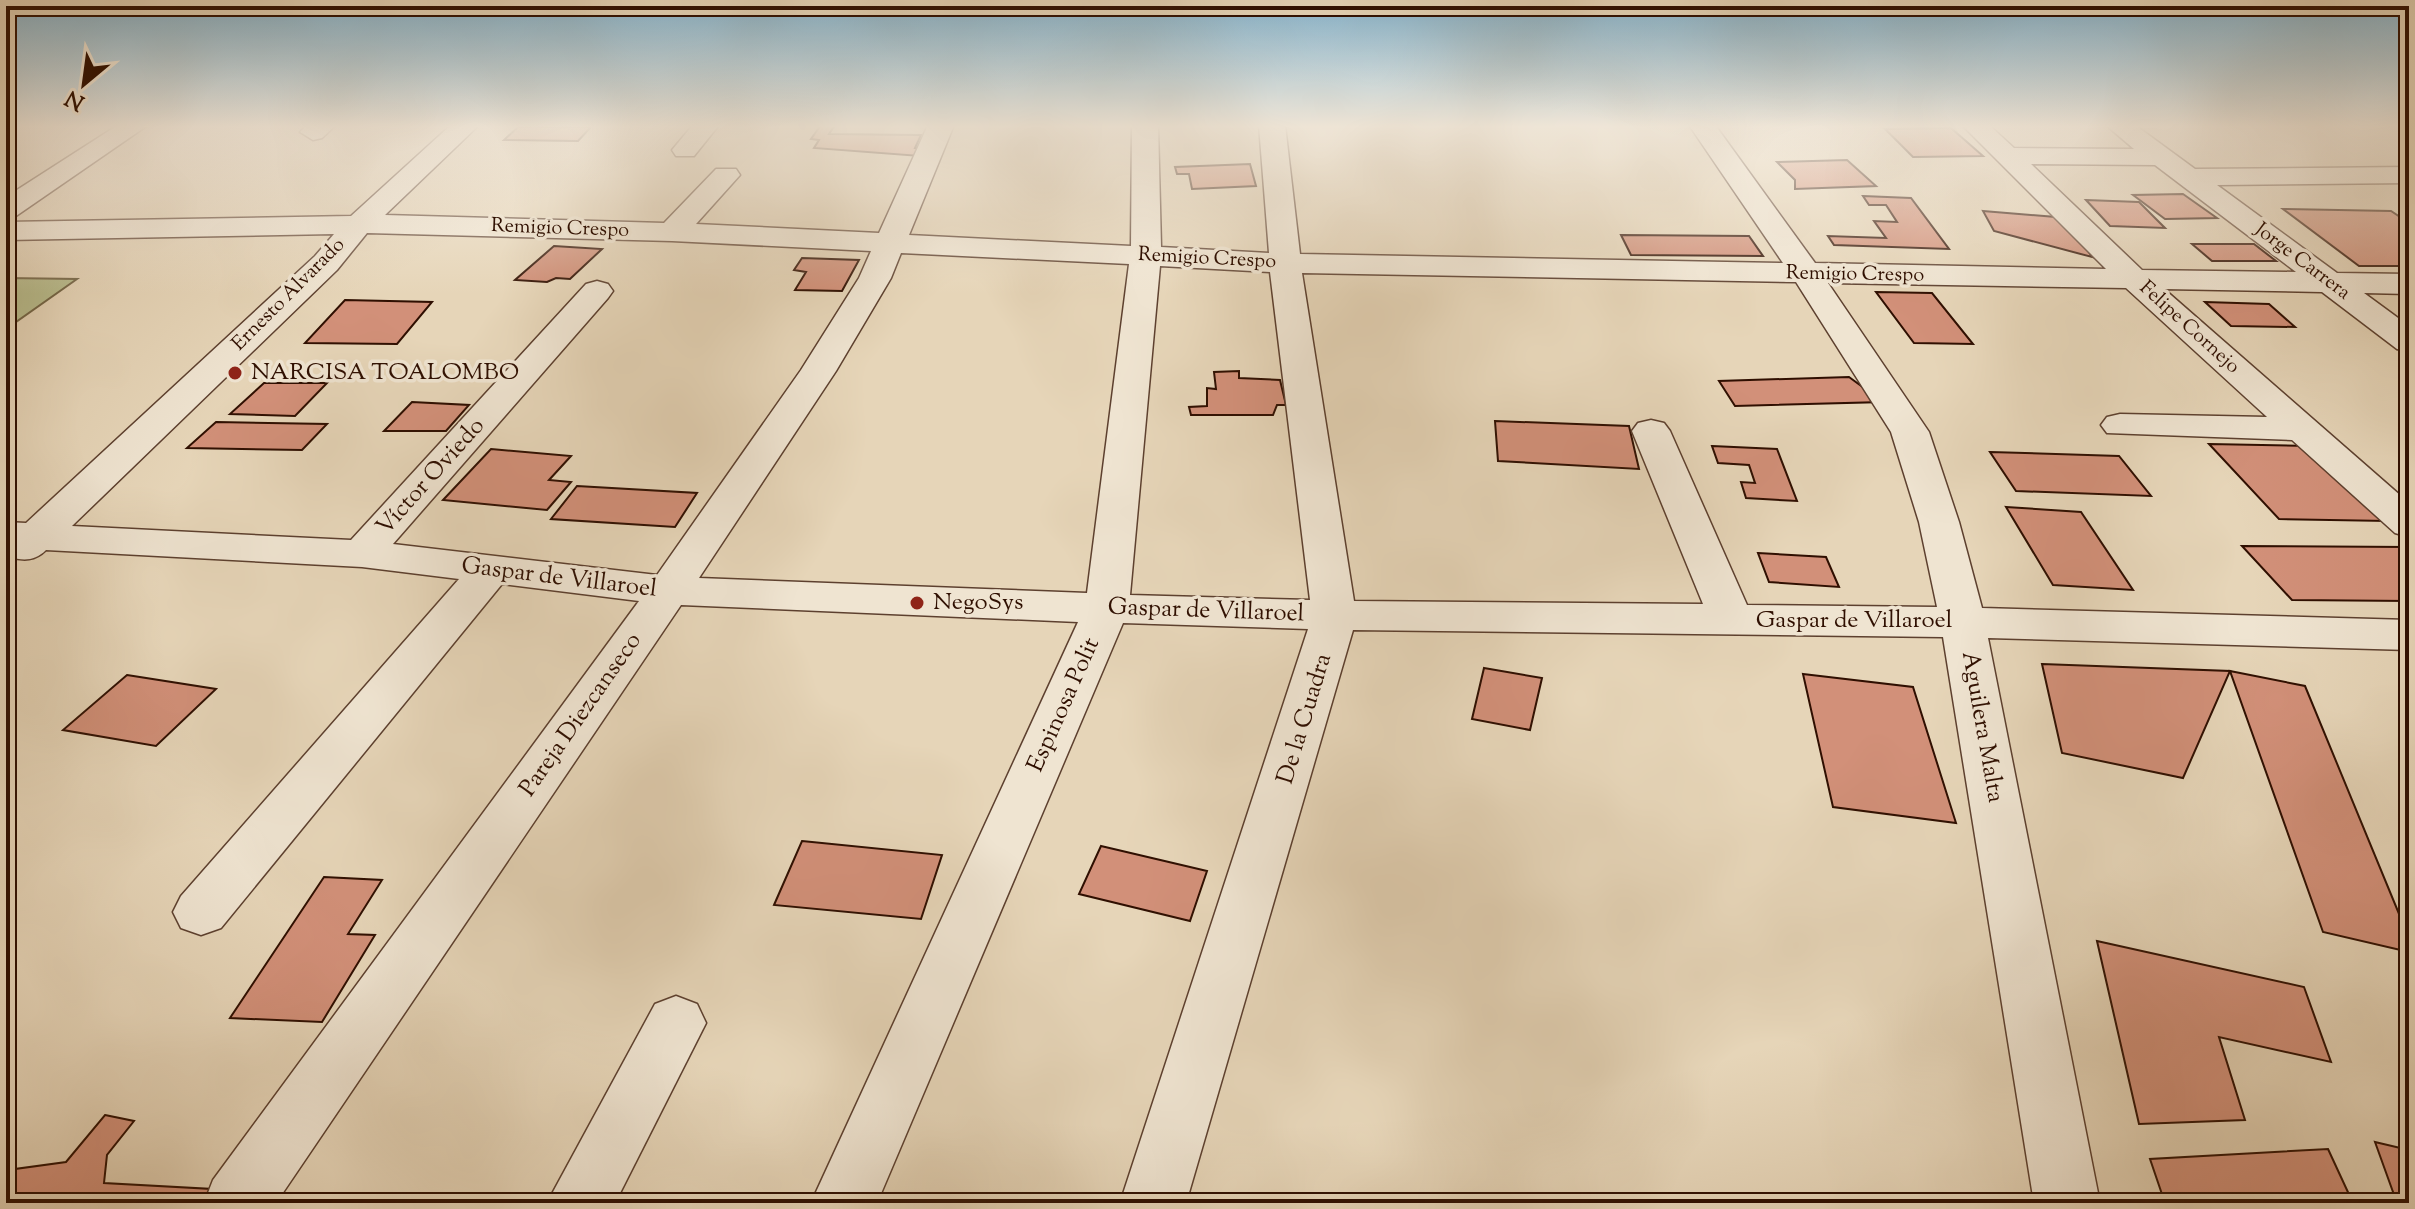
<svg xmlns="http://www.w3.org/2000/svg" width="2415" height="1209" font-family="'Sorts Mill Goudy',serif">
  <style>
    .green { fill: #b8bc8d; stroke: #746647; stroke-width: 2 }
    .building { fill: #d29079; stroke: #2f0f01; stroke-width: 2 }
    .lines { fill: none; stroke-linecap: round; stroke-linejoin: round }
    .street-casing { stroke: #5d402f; stroke-width: 3 }
    .street { fill: #efe4d1; fill-rule: evenodd }
    .poi-dot { fill: #8f2418; stroke: #efe4d1; stroke-width: 3 }
    .labels { text-anchor: middle; dominant-baseline: central; stroke-width: 7; stroke-linejoin: round; paint-order: stroke }
    .far-street-label { font-size: 20px; fill: #2f0f01; stroke: #efe4d1 }
    .poi-label { font-size: 24px; fill: #2f0f01; stroke: #efe4d1; text-anchor: start }
    .street-label { font-size: 24px; fill: #2f0f01; stroke: #efe4d1 }
  </style>
  <rect width="100%" height="100%" fill="#e6d5b8"/>
  <filter id="stains"><feTurbulence type="fractalNoise" baseFrequency=".0025" numOctaves="4"/><feColorMatrix values="0 0 0 0 .2 0 0 0 0 .09 0 0 0 0 .02 0 0 0 .5 -.17"/></filter>
  <radialGradient id="worn" r=".72"><stop offset=".6" stop-color="#630" stop-opacity="0"/><stop offset="1" stop-color="#630" stop-opacity=".3"/></radialGradient>
  <polygon class="green" points="6,278 77,279 6,329"/>
  <g class="building">
    <polygon points="821,125 835,125 829,134 921,135 915,148 923,148 920,156 814,148 819,140 811,139"/>
    <polygon points="518,127 591,127 578,141 504,140"/>
    <polygon points="1951,128 1983,156 1913,157 1885,129"/>
    <polygon points="1847,160 1876,186 1795,189 1795,180 1777,162"/>
    <polygon points="1250,164 1256,186 1192,189 1189,174 1177,174 1175,167"/>
    <polygon points="2183,194 2217,218 2165,219 2133,195"/>
    <polygon points="1863,196 1911,198 1949,249 1834,245 1828,236 1886,238 1874,221 1897,222 1886,205 1869,205"/>
    <polygon points="2086,200 2139,202 2165,228 2110,226"/>
    <polygon points="2283,209 2391,211 2409,223 2409,266 2359,266"/>
    <polygon points="1983,211 2068,218 2092,257 1994,231"/>
    <polygon points="1621,235 1749,236 1763,256 1631,255"/>
    <polygon points="2192,244 2254,244 2276,261 2212,261"/>
    <polygon points="554,246 602,249 570,279 556,278 547,282 515,280"/>
    <polygon points="802,258 859,260 842,291 795,290 806,272 794,270"/>
    <polygon points="1876,292 1932,293 1973,344 1914,343"/>
    <polygon points="345,300 432,302 397,344 305,343"/>
    <polygon points="2205,302 2269,304 2295,327 2231,326"/>
    <polygon points="1239,371 1239,378 1280,380 1286,405 1277,405 1273,415 1191,415 1189,407 1207,406 1207,388 1216,389 1214,372"/>
    <polygon points="1849,377 1883,402 1735,406 1719,381"/>
    <polygon points="264,383 327,383 295,416 230,414"/>
    <polygon points="412,402 469,405 446,431 384,431"/>
    <polygon points="1495,421 1629,426 1639,469 1498,461"/>
    <polygon points="216,422 327,424 302,450 187,448"/>
    <polygon points="2209,444 2309,446 2387,521 2279,519"/>
    <polygon points="1712,446 1777,449 1797,501 1746,498 1741,482 1755,483 1749,465 1718,463"/>
    <polygon points="491,449 571,456 549,480 571,482 547,510 443,500"/>
    <polygon points="1990,452 2119,456 2151,496 2016,491"/>
    <polygon points="577,486 697,493 675,527 551,519"/>
    <polygon points="2006,507 2081,512 2133,590 2053,585"/>
    <polygon points="2242,546 2408,547 2409,601 2292,600"/>
    <polygon points="1758,553 1826,557 1839,587 1769,582"/>
    <polygon points="2042,664 2230,671 2183,778 2062,753"/>
    <polygon points="1484,668 1542,678 1530,730 1472,719"/>
    <polygon points="2230,671 2305,686 2409,938 2409,952 2323,932"/>
    <polygon points="1803,674 1913,687 1956,823 1833,807"/>
    <polygon points="127,675 216,689 156,746 63,730"/>
    <polygon points="802,841 942,855 921,919 774,905"/>
    <polygon points="1101,846 1207,871 1190,921 1079,894"/>
    <polygon points="324,877 382,880 348,934 375,935 322,1022 230,1018"/>
    <polygon points="2097,941 2304,987 2331,1062 2219,1037 2245,1120 2139,1124"/>
    <polygon points="105,1115 134,1121 107,1155 104,1183 212,1189 201,1203 6,1203 8,1170 66,1162"/>
    <polygon points="2375,1142 2409,1150 2409,1203 2397,1203"/>
    <polygon points="2328,1149 2353,1203 2165,1203 2150,1159"/>
  </g>
  <g class="lines">
    <defs>
      <g id="street">
        <polygon points="118,125 148,125 16,216 6,219 6,197"/>
        <polygon points="307,125 336,125 322,138 313,140 300,132"/>
        <path d="M451,125H479L385,215L664,223L716,169H736L740,175L696,224L879,233L928,125H954L909,235L1131,246L1132,125H1158L1161,247L1269,253L1259,125H1285L1300,254L1783,263L1689,125H1715L1815,263L2106,269L1962,125H1989L2014,148L2134,149L2106,125H2135L2195,169L2409,167V183L2217,185L2337,273L2409,274V294L2364,293L2409,326V352L2397,349L2322,292L2164,289L2409,503V537L2395,533L2292,440L2107,433L2101,425L2107,417L2120,414L2267,417L2126,288L1828,283L1929,432L1959,522L1982,608L2409,620V650L1988,638L2100,1203H2034L1943,637L1353,630L1186,1203H1120L1308,629L1123,623L877,1203H811L1078,622L681,605L276,1203H204L213,1180L639,601L502,584L221,928L201,935L181,928L173,912L181,896L459,579L362,567L46,550C35,561 24,561 9,557L6,522L26,523L315,256L334,234L6,240V222L351,216ZM2031,164L2155,165L2296,272L2142,270ZM367,233L672,241L871,251L859,278L801,370L657,575L393,544L608,298L613,291L608,284L597,281L586,284L351,540L72,526L337,270ZM901,253L1129,264L1087,593L699,578L836,371L891,278ZM1160,266L1270,272L1310,600L1130,595ZM1302,273L1796,282L1891,432L1919,522L1937,607L1747,605L1670,431L1664,423L1651,420L1638,423L1632,431L1703,604L1354,601Z"/>
        <polygon points="693,125 719,125 694,156 676,156 672,150"/>
        <polygon points="676,996 697,1004 706,1023 615,1203 547,1203 655,1004"/>
      </g>
    </defs>
    <use href="#street" class="street-casing"/>
    <use href="#street" class="street"/>
  </g>
  <linearGradient id="sky" x2="0" y2="1"><stop stop-color="#87b6d0"/><stop offset="0.43" stop-color="#f4ecdf"/><stop offset="1" stop-color="#f4ecdf" stop-opacity="0"/></linearGradient>
  <rect width="2415" height="294" fill="url(#sky)"/>
  <g class="poi-dot">
    <circle cx="235" cy="373" r="8"/>
    <circle cx="917" cy="603" r="8"/>
  </g>
  <g class="labels">
    <g class="far-street-label">
      <text transform="translate(560 229) rotate(2)">Remigio Crespo</text>
      <text transform="translate(1207 259) rotate(3)">Remigio Crespo</text>
      <text transform="translate(2302 262) rotate(37)">Jorge Carrera</text>
      <text transform="translate(1855 275) rotate(1)">Remigio Crespo</text>
      <text transform="translate(289 295) rotate(-45)">Ernesto Alvarado</text>
      <text transform="translate(2189 328) rotate(42)">Felipe Cornejo</text>
    </g>
    <g class="poi-label">
      <text x="251" y="373">NARCISA TOALOMBO</text>
      <text x="933" y="603">NegoSys</text>
    </g>
    <g class="street-label">
      <text transform="translate(431 477) rotate(-48)">Víctor Oviedo</text>
      <text transform="translate(559 578) rotate(7)">Gaspar de Villaroel</text>
      <text transform="translate(1206 611) rotate(2)">Gaspar de Villaroel</text>
      <text x="1854" y="621">Gaspar de Villaroel</text>
      <text transform="translate(1064 705) rotate(-66)">Espinosa Polit</text>
      <text transform="translate(581 715) rotate(-55)">Pareja Diezcanseco</text>
      <text transform="translate(1305 719) rotate(-73)">De la Cuadra</text>
      <text transform="translate(1982 727) rotate(80)">Aguilera Malta</text>
    </g>
  </g>
  <rect width="2415" height="1209" fill="none" stroke="#e6d5b8" stroke-width="32"/>
  <rect x="8" y="8" width="2399" height="1193" fill="none" stroke="#2f0f01" stroke-width="4"/>
  <rect x="16" y="16" width="2383" height="1177" fill="none" stroke="#2f0f01" stroke-width="2"/>
  <g transform="translate(84 84) rotate(209)" stroke="#efe4d1" stroke-width="6" paint-order="stroke">
  <path d="M0-6L14 30L0 20L-14 30Z" fill="#2f0f01"/>
  <text y="-12" font-size="22" font-weight="bold" text-anchor="middle" fill="#2f0f01">N</text>
  </g>
  <rect width="100%" height="100%" filter="url(#stains)"/>
  <rect width="100%" height="100%" fill="url(#worn)"/>
</svg>
